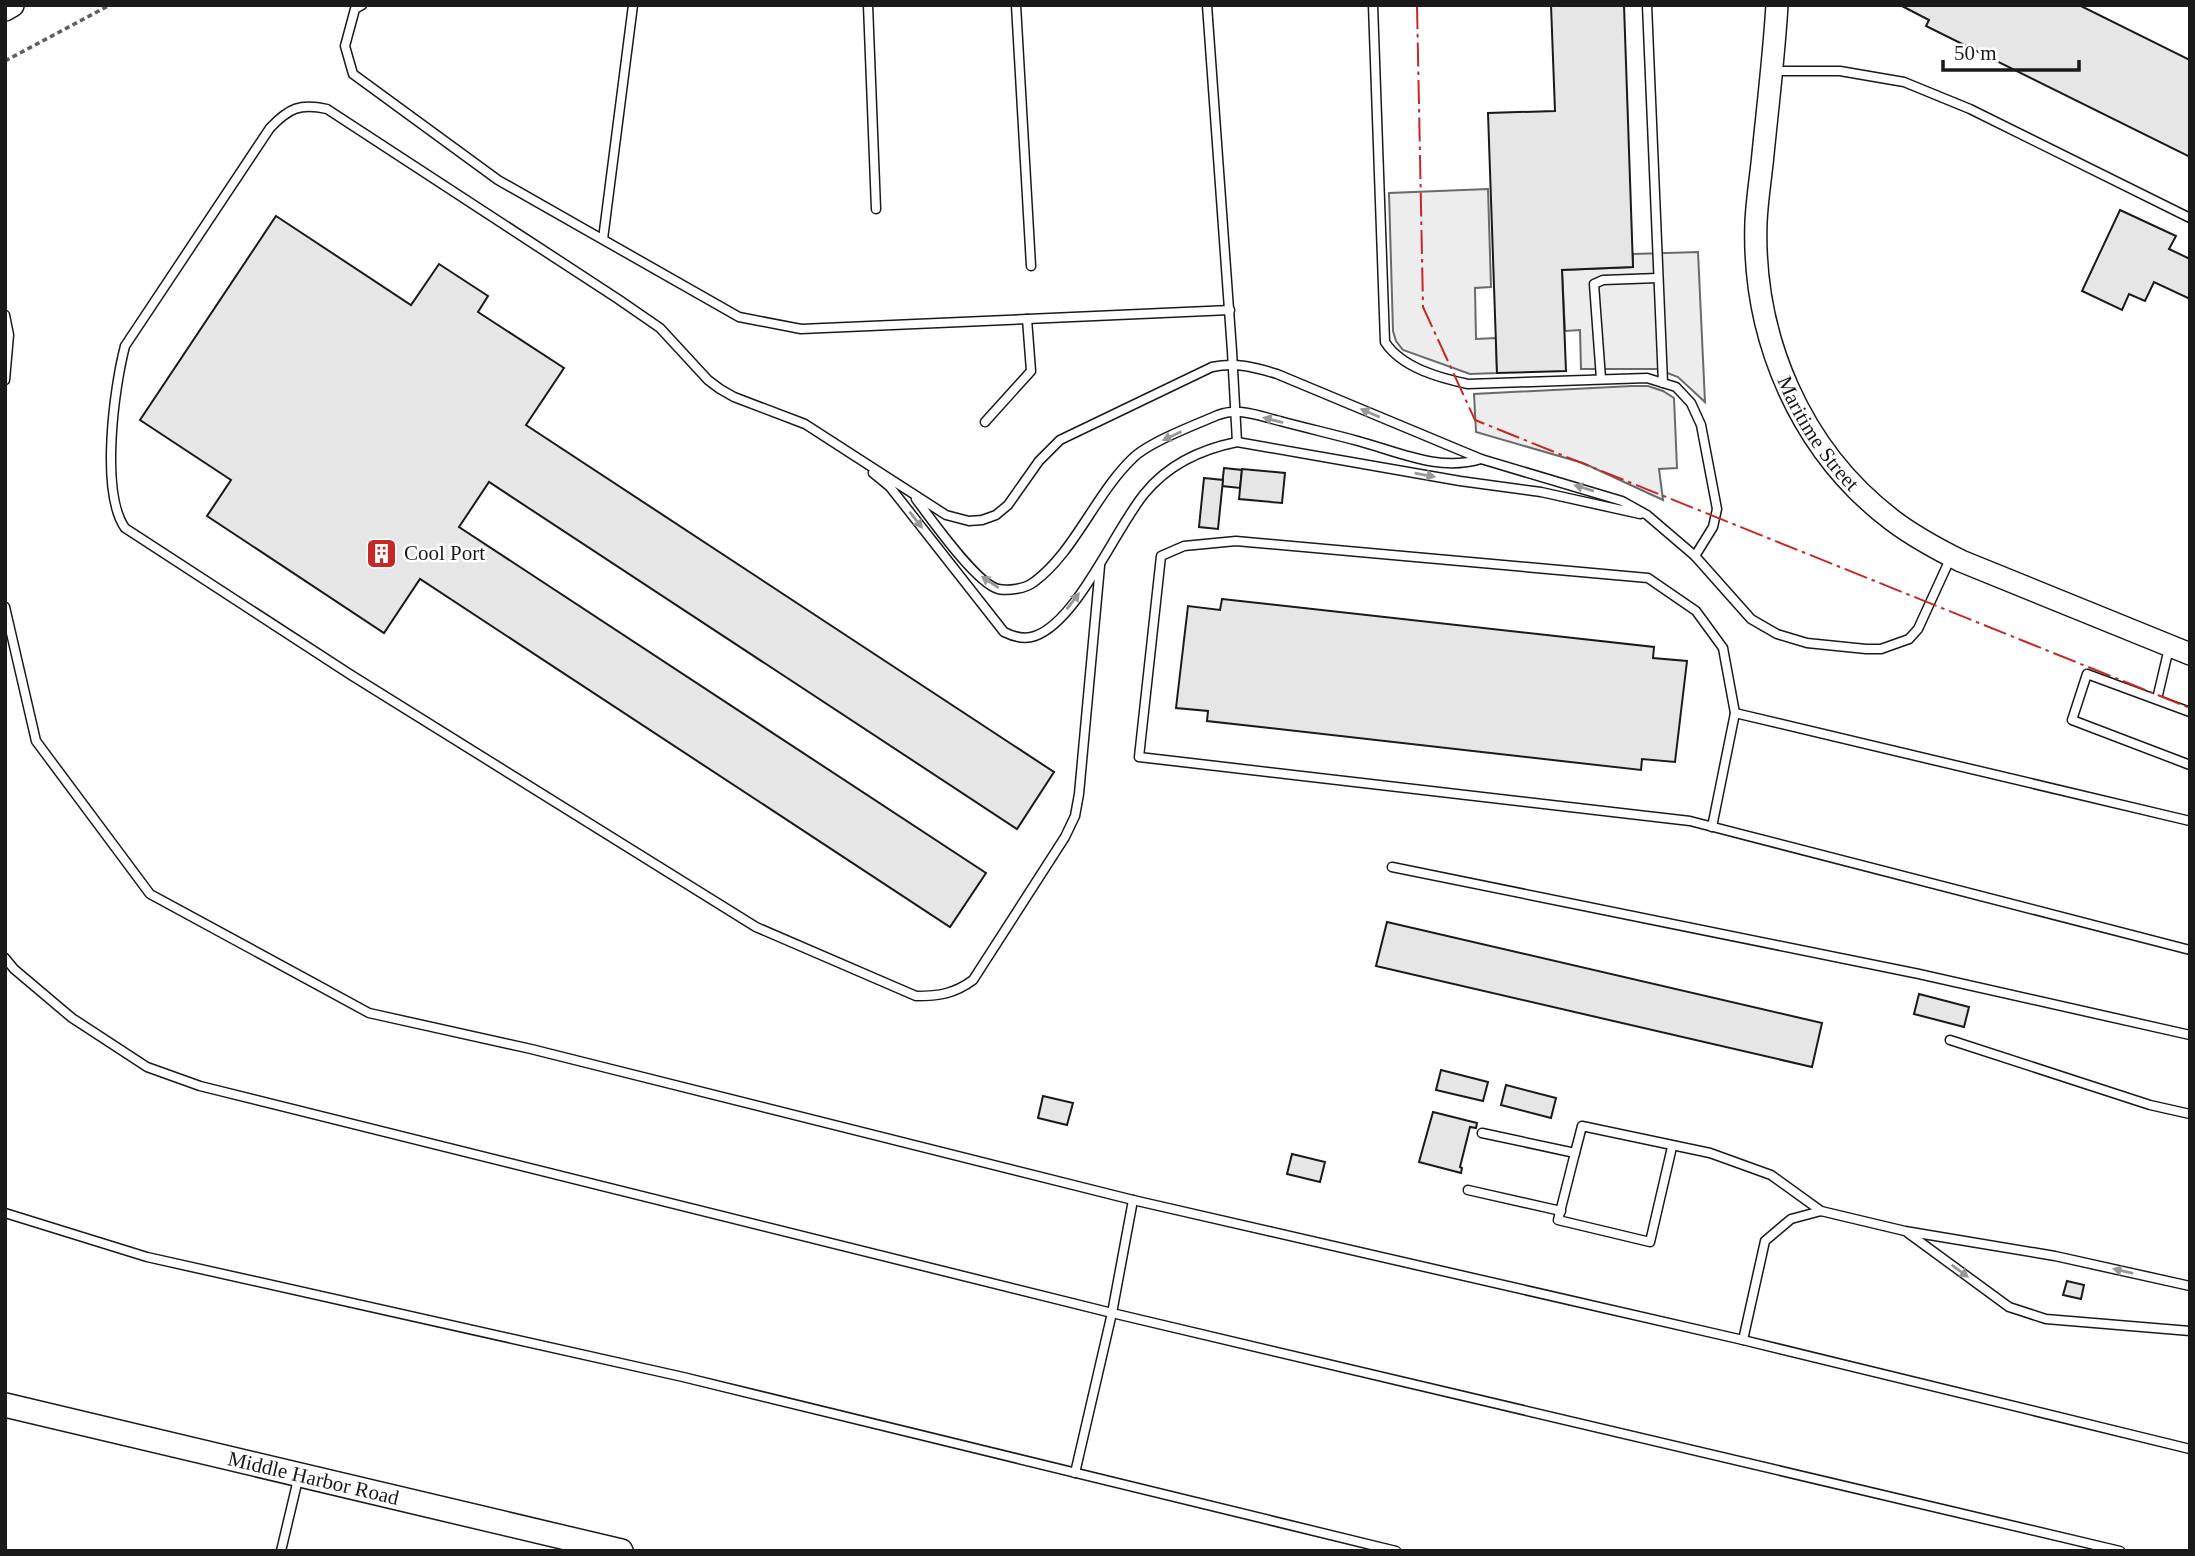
<svg xmlns="http://www.w3.org/2000/svg" width="2195" height="1556" font-family="Georgia,serif">
  <style>
    .built { fill: #ededed; stroke: #6a6a6a; stroke-width: 2 }
    .building { fill: #e6e6e6; stroke: #1a1a1a; stroke-width: 2 }
    .lines { fill: none; stroke-linecap: round; stroke-linejoin: round }
    .service-casing { stroke: #1a1a1a; stroke-width: 11 }
    .tertiary-casing { stroke: #1a1a1a; stroke-width: 24 }
    .secondary-casing { stroke: #1a1a1a; stroke-width: 26 }
    .path { stroke: #5f5f5f; stroke-width: 3.5; stroke-dasharray: 5 3.5; stroke-linecap: butt }
    .service { stroke: #fff; stroke-width: 8 }
    .tertiary { stroke: #fff; stroke-width: 21 }
    .secondary { stroke: #fff; stroke-width: 23 }
    .power { stroke: #c62828; stroke-width: 2; stroke-dasharray: 24 5 3.5 5; stroke-linecap: butt }
    .oneway { fill: #989898 }
    .labels { text-anchor: middle; dominant-baseline: central; stroke-width: 5; stroke-linejoin: round; paint-order: stroke }
    .street-label { font-size: 21px; fill: #1a1a1a; stroke: #fff }
    .poi-label { font-size: 21px; fill: #1a1a1a; stroke: #fff; text-anchor: start }
  </style>
  <rect width="100%" height="100%" fill="#fff"/>
  <g class="built">
    <polygon points="1488,189 1491,287 1475,288 1476,339 1496,338 1497,373 1470,374 1403,350 1396,341 1393,331 1389,193"/>
    <polygon points="1698,252 1705,402 1678,377 1657,369 1581,369 1580,330 1565,331 1562,270 1633,267 1633,254"/>
    <polygon points="1632,386 1648,386 1663,391 1674,398 1677,468 1659,469 1663,500 1583,463 1476,432 1474,394"/>
  </g>
  <g class="building">
    <polygon points="1551,5 1624,5 1633,267 1562,270 1566,371 1497,373 1488,113 1555,111"/>
    <polygon points="1900,5 2079,5 2190,60 2190,157 1926,26 1929,20"/>
    <polygon points="2120,210 2176,236 2169,249 2190,259 2190,299 2154,282 2145,301 2129,294 2122,310 2082,291"/>
    <polygon points="276,216 411,305 439,264 488,296 478,312 564,368 526,425 1054,772 1017,829 489,482 459,527 986,873 950,927 420,579 384,633 207,516 231,480 140,420"/>
    <polygon points="1224,468 1242,470 1240,488 1222,486"/>
    <polygon points="1242,469 1285,473 1282,503 1239,499"/>
    <polygon points="1204,478 1223,480 1218,529 1199,527"/>
    <polygon points="1222,599 1654,647 1653,658 1687,661 1675,762 1642,759 1641,770 1207,721 1208,711 1176,708 1188,606 1220,610"/>
    <polygon points="1387,922 1822,1023 1812,1067 1376,966"/>
    <polygon points="1919,994 1969,1007 1964,1027 1914,1014"/>
    <polygon points="1441,1070 1488,1082 1483,1101 1436,1090"/>
    <polygon points="1506,1085 1556,1098 1551,1118 1501,1105"/>
    <polygon points="1043,1096 1073,1103 1067,1125 1038,1118"/>
    <polygon points="1433,1112 1477,1123 1476,1128 1470,1127 1460,1167 1462,1168 1461,1173 1419,1162"/>
    <polygon points="1292,1154 1325,1162 1320,1182 1287,1174"/>
    <polygon points="2067,1281 2084,1285 2081,1299 2063,1295"/>
  </g>
  <g class="lines">
    <defs>
      <g id="service">
        <polyline points="362,5 355,9 345,46 353,74 498,180 739,317 801,329 1230,310"/>
        <polyline points="868,5 876,209"/>
        <polyline points="1016,5 1031,266"/>
        <polyline points="1207,5 1232,351 1237,442"/>
        <path d="M1373,5L1385,342C1402,368 1440,378 1468,384L1647,378L1676,387L1691,403L1701,425L1717,509L1713,527L1695,556"/>
        <polyline points="1647,5 1663,383"/>
        <polyline points="1772,71 1840,71 1904,82 1970,109 2190,218"/>
        <polyline points="603,239 633,5"/>
        <polyline points="5,315 9,335 5,380"/>
        <polyline points="1601,379 1594,284 1603,280 1658,278"/>
        <polyline points="985,422 1031,371 1027,319"/>
        <path d="M873,473L890,487L1004,632C1014,637 1024,640 1035,636C1078,621 1116,527 1145,493C1168,465 1202,449 1237,442L1460,481L1541,492L1640,514"/>
        <path d="M916,499C931,519 976,583 998,589C1008,591 1025,589 1034,582C1074,553 1096,493 1133,458C1149,442 1197,424 1218,415C1239,407 1259,416 1280,421C1306,428 1332,434 1358,441C1399,452 1439,472 1481,459"/>
        <path d="M1100,566L1079,794L1075,816L1065,837L973,980C954,994 939,996 916,996L756,927L351,675L125,528C100,492 114,388 125,346L270,128C289,108 300,103 327,109L618,299L660,328L708,380L720,389L734,397L805,424L946,515L969,521L982,520L996,515L1008,505L1039,461L1060,440L1212,367C1236,362 1254,367 1277,374L1481,459L1622,501L1647,515L1695,556L1751,619L1777,634L1807,643L1866,649H1881L1909,639L1918,629L1951,557"/>
        <polyline points="5,607 36,741 150,894 369,1013 531,1049 1133,1200 1743,1340 2190,1449"/>
        <polyline points="2157,699 2169,648"/>
        <polyline points="2190,712 2087,674 2072,720 2190,765"/>
        <polyline points="1735,713 1723,648 1696,611 1648,578 1236,541 1184,546 1161,556 1139,757 1690,821 2190,950"/>
        <polyline points="1712,827 1735,713 2190,821"/>
        <polyline points="1392,867 1919,974 2190,1035"/>
        <polyline points="5,958 14,969 72,1018 147,1067 200,1086 1112,1313 2120,1551"/>
        <polyline points="1950,1040 2150,1105 2190,1114"/>
        <polyline points="1482,1133 1575,1153 1582,1126 1710,1153 1771,1175 1821,1211"/>
        <polyline points="1575,1153 1558,1220 1650,1242 1672,1147"/>
        <polyline points="1468,1190 1561,1211"/>
        <polyline points="5,1213 147,1257 683,1377 1396,1551"/>
        <polyline points="1908,1233 2009,1307 2046,1319 2190,1331"/>
        <polyline points="1743,1340 1765,1241 1791,1219 1821,1211 1905,1231 2055,1256 2190,1286"/>
        <polyline points="1075,1473 1112,1313 1133,1200"/>
        <polyline points="281,1551 299,1475"/>
      </g>
      <g id="tertiary">
        <path id="s1" d="M1777,5C1774,55 1768,104 1763,154C1761,176 1757,199 1756,222C1752,337 1800,450 1892,520C1913,536 1937,549 1961,561L2190,654"/>
      </g>
      <g id="secondary">
        <polyline points="5,9 12,5"/>
        <path id="s2" d="M5,1405L621,1551"/>
      </g>
    </defs>
    <use href="#service" class="service-casing"/>
    <use href="#tertiary" class="tertiary-casing"/>
    <use href="#secondary" class="secondary-casing"/>
    <polyline class="path" points="5,61 110,5"/>
    <use href="#service" class="service"/>
    <use href="#tertiary" class="tertiary"/>
    <use href="#secondary" class="secondary"/>
    <polyline class="power" points="1417,5 1423,307 1475,420 2190,708"/>
  </g>
  <defs><path id="oneway-solid" d="M-6-.8H1V-3.2L6.5 0L1 3.2V.8H-6Z" transform="scale(1.75)"/></defs>
  <g class="oneway">
    <use href="#oneway-solid" transform="translate(1370 413) rotate(-157)"/>
    <use href="#oneway-solid" transform="translate(1273 420) rotate(-166)"/>
    <use href="#oneway-solid" transform="translate(1172 436) rotate(155)"/>
    <use href="#oneway-solid" transform="translate(1425 475) rotate(10)"/>
    <use href="#oneway-solid" transform="translate(1584 488) rotate(-163)"/>
    <use href="#oneway-solid" transform="translate(916 520) rotate(52)"/>
    <use href="#oneway-solid" transform="translate(990 582) rotate(-146)"/>
    <use href="#oneway-solid" transform="translate(1073 601) rotate(-53)"/>
    <use href="#oneway-solid" transform="translate(1960 1271) rotate(36)"/>
    <use href="#oneway-solid" transform="translate(2123 1271) rotate(-167)"/>
  </g>
  <defs>
    <symbol id="building-square" viewBox="-11 -11 22 22"><rect x="-9" y="-9" width="18" height="18" rx="4" fill="#c62828" stroke="#fff"/><path d="M-4-6H4V6H1V3H-1V6H-4ZM-2.5-4.3h1.7v1.8h-1.7ZM.8-4.3h1.7v1.8H.8ZM-2.5-1h1.7V.8h-1.7ZM.8-1h1.7V.8H.8Z" fill="#fff"/></symbol>
  </defs>
  <g fill-rule="evenodd">
    <use href="#building-square" x="364" y="536" width="35" height="35"/>
  </g>
  <g class="labels">
    <g class="street-label">
      <text stroke="none"><textPath href="#s1" startOffset="443">Maritime Street</textPath></text>
      <text stroke="none"><textPath href="#s2" startOffset="317">Middle Harbor Road</textPath></text>
    </g>
    <g class="poi-label">
      <text x="404" y="553">Cool Port</text>
    </g>
  </g>
  <rect width="2195" height="1556" fill="none" stroke="#1a1a1a" stroke-width="14"/>
  <path d="M1943 60v10h136v-10" fill="none" stroke="#1a1a1a" stroke-width="3.5"/>
  <text x="1954" y="60" font-size="21" fill="#1a1a1a" stroke="#ffffff" stroke-width="5" paint-order="stroke">50 m</text>
</svg>
